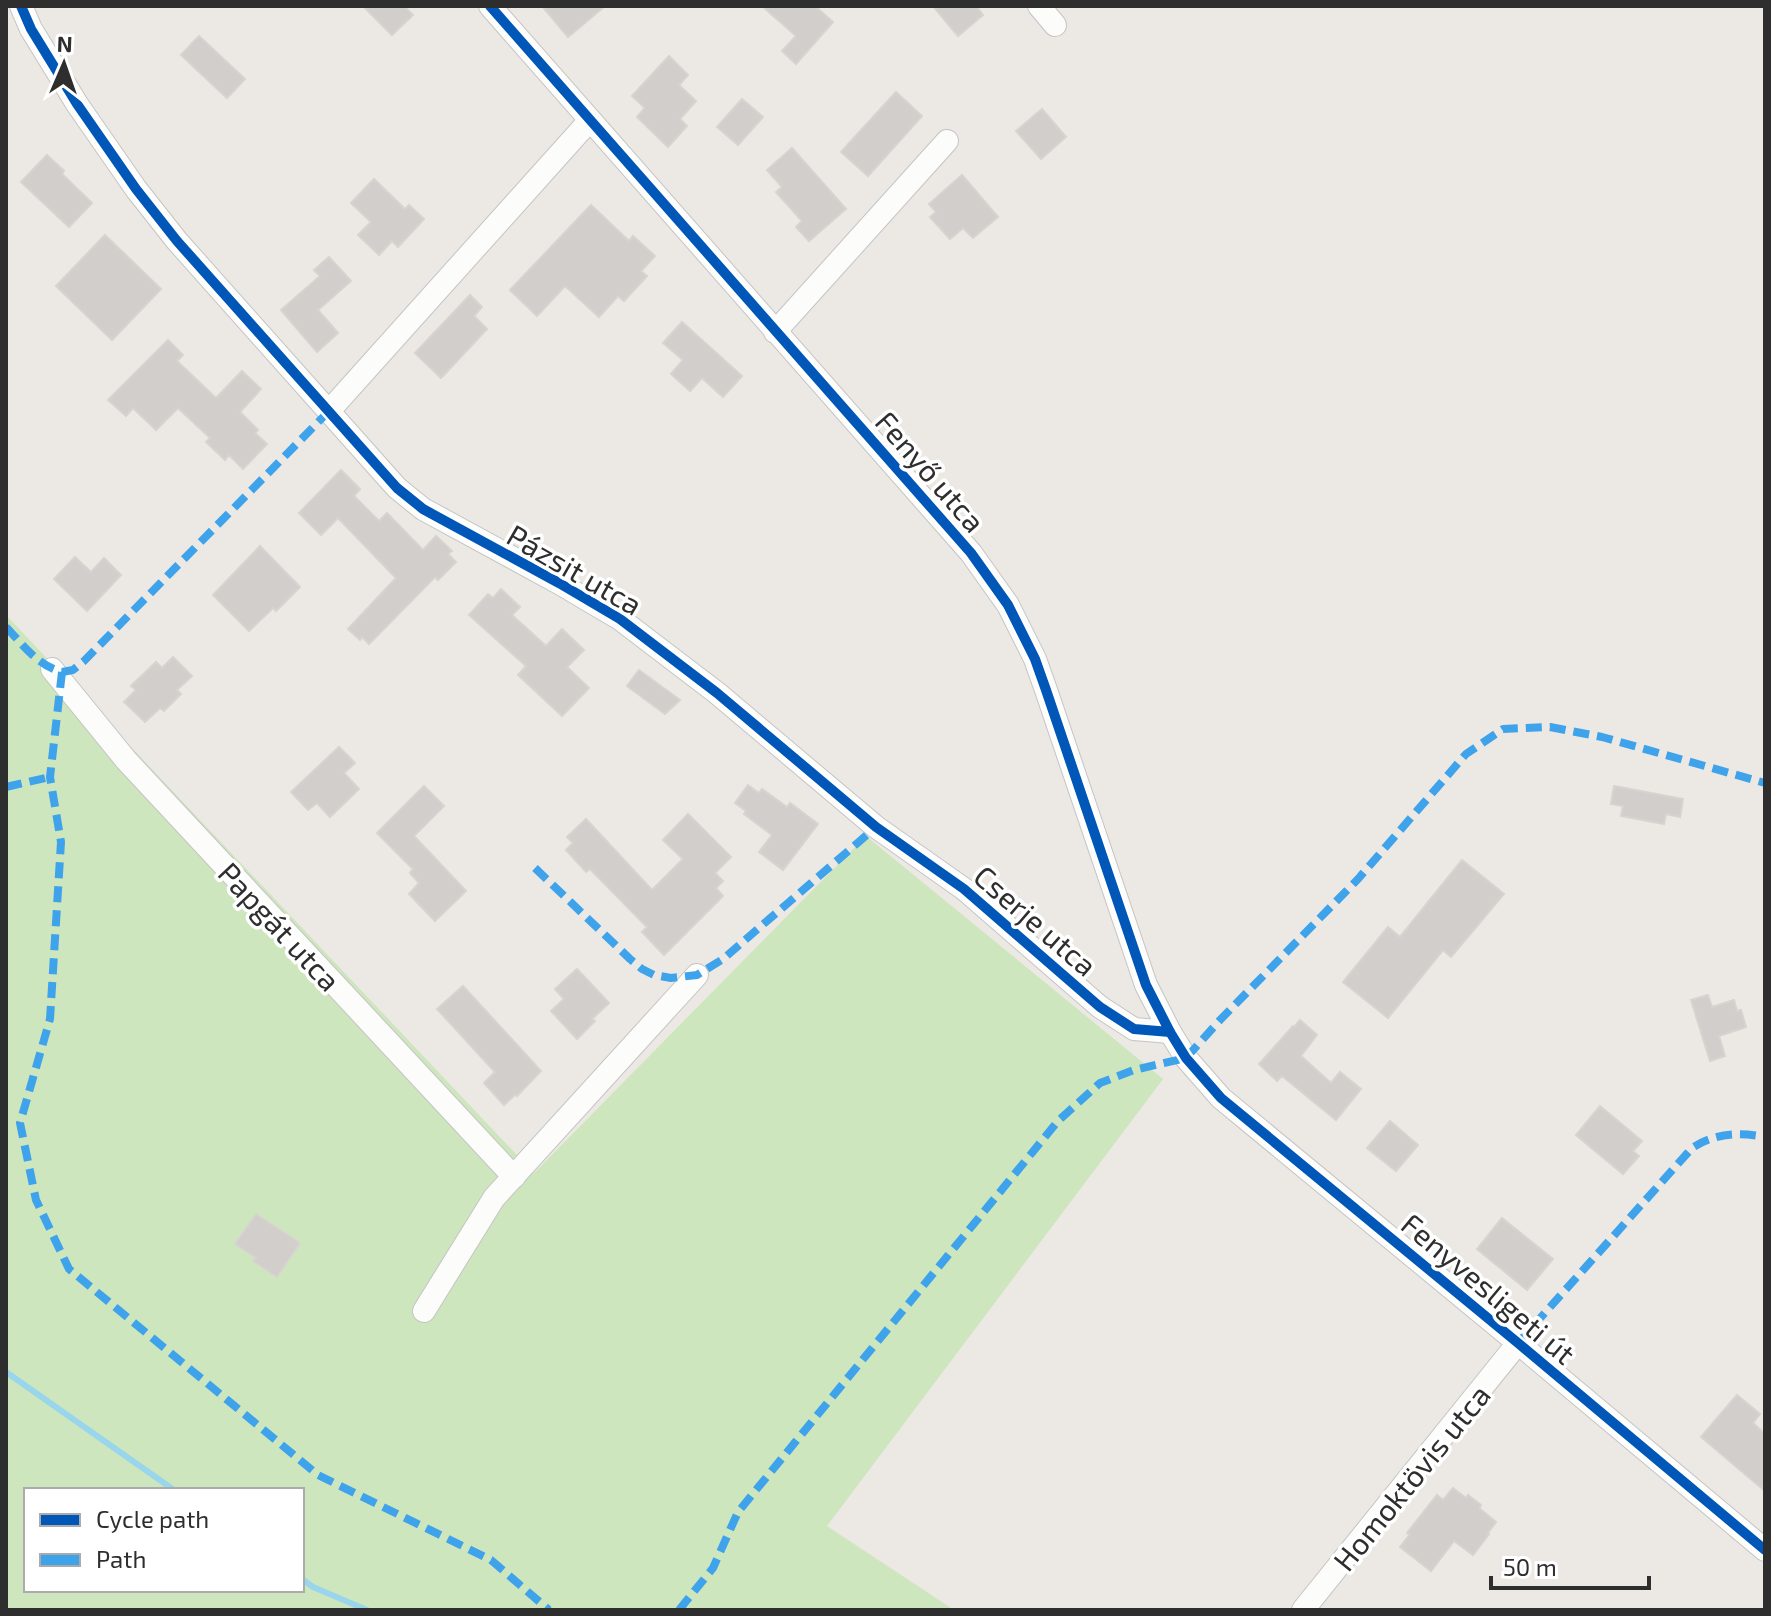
<svg xmlns="http://www.w3.org/2000/svg" width="1771" height="1616" font-family="'Exo 2',sans-serif">
  <style>
    .green { fill: #cee6be; fill-rule: evenodd }
    .lines { fill: none; stroke-linecap: round; stroke-linejoin: round }
    .stream { stroke: #99d6ec; stroke-width: 6 }
    .building { fill: #d1cecb; stroke: #d7d4d0; stroke-width: 2 }
    .minor-casing { stroke: #c5c4c5; stroke-width: 24 }
    .minor { stroke: #fcfcfb; stroke-width: 22 }
    .quiet { stroke: #3ea3eb; stroke-width: 8; stroke-dasharray: 16 8; stroke-linecap: butt }
    .cycleway-casing { stroke: #fff; stroke-width: 15 }
    .cycleway { stroke: #0057b8; stroke-width: 10 }
    .labels { text-anchor: middle; dominant-baseline: central; stroke-width: 7; stroke-linejoin: round; paint-order: stroke }
    .street-label { font-size: 30px; fill: #2e2e2e; stroke: #fff }
  </style>
  <rect width="100%" height="100%" fill="#ece8e4"/>
  <path class="green" d="M6,615L534,1173L866,836L1163,1079L827,1526L954,1610H6ZM26,1490H302V1590H26Z"/>
  <g class="lines">
    <g class="stream">
      <polyline points="6,1372 174,1490"/>
      <polyline points="302,1579 313,1587 367,1610"/>
    </g>
  </g>
  <g class="building">
    <polygon points="363,6 404,6 413,15 392,35"/>
    <polygon points="542,6 605,6 568,37"/>
    <polygon points="762,6 815,6 833,22 796,64 782,51 796,36"/>
    <polygon points="933,6 976,6 983,15 958,36"/>
    <polygon points="199,36 245,79 227,98 181,55"/>
    <polygon points="669,56 688,75 679,85 696,101 680,119 687,126 668,147 637,117 645,108 632,96"/>
    <polygon points="896,92 922,116 868,176 841,152"/>
    <polygon points="742,99 763,117 738,145 717,127"/>
    <polygon points="1042,109 1066,137 1041,159 1016,131"/>
    <polygon points="792,148 846,209 809,241 796,227 802,221 776,192 782,187 767,170"/>
    <polygon points="47,155 64,171 62,174 92,203 69,227 21,182"/>
    <polygon points="962,175 998,217 973,238 963,228 950,239 930,217 936,212 929,204"/>
    <polygon points="374,179 405,209 409,205 424,219 398,247 392,241 379,255 358,235 371,222 351,203"/>
    <polygon points="591,205 629,241 633,236 655,256 641,271 647,276 624,301 618,296 599,317 565,286 537,316 510,290"/>
    <polygon points="105,235 161,289 112,340 56,286"/>
    <polygon points="329,257 351,281 318,310 338,333 317,352 281,310 320,276 314,270"/>
    <polygon points="470,295 482,307 474,316 487,329 441,378 415,353"/>
    <polygon points="682,322 742,376 723,397 702,378 690,391 671,374 683,360 663,343"/>
    <polygon points="168,340 183,355 177,361 216,398 242,371 261,389 240,412 258,430 255,433 267,444 243,469 229,455 225,460 206,442 210,438 178,408 156,430 133,408 126,416 108,400"/>
    <polygon points="341,470 360,489 354,496 379,521 387,513 423,550 436,536 452,551 448,554 456,562 438,580 435,577 369,644 362,637 360,640 348,629 396,578 338,518 321,535 299,513"/>
    <polygon points="260,546 300,587 276,611 273,608 249,631 213,595"/>
    <polygon points="75,557 91,572 104,558 121,575 87,611 54,579"/>
    <polygon points="501,589 520,607 512,615 546,646 562,629 584,650 567,667 589,688 562,716 518,675 526,666 469,615 488,594 493,598"/>
    <polygon points="173,657 192,676 177,690 181,694 164,711 160,708 145,722 124,702 136,690 131,686 156,662 162,668"/>
    <polygon points="639,670 680,700 665,714 627,686"/>
    <polygon points="339,747 355,763 344,773 359,789 330,817 317,803 308,810 291,792"/>
    <polygon points="748,785 759,793 762,789 787,807 790,803 818,824 783,870 759,852 772,835 744,814 746,811 735,803"/>
    <polygon points="424,786 444,806 414,836 466,891 435,921 409,894 419,883 410,873 413,869 377,833"/>
    <polygon points="1614,786 1683,799 1680,817 1666,814 1664,824 1621,816 1623,806 1611,804"/>
    <polygon points="688,814 731,857 715,873 723,881 716,888 723,896 664,955 642,932 647,927 590,869 586,872 566,850 573,843 567,837 586,819 652,890 683,859 663,840"/>
    <polygon points="1462,860 1504,894 1451,957 1443,950 1388,1018 1343,982 1388,927 1400,937"/>
    <polygon points="577,969 609,1003 592,1019 595,1021 577,1039 551,1011 564,999 555,989"/>
    <polygon points="463,986 541,1071 517,1096 516,1094 504,1105 484,1083 495,1072 437,1009"/>
    <polygon points="1708,995 1712,1007 1734,1000 1737,1011 1741,1010 1746,1027 1719,1036 1725,1056 1710,1061 1691,1000"/>
    <polygon points="1300,1020 1317,1035 1301,1056 1331,1083 1340,1072 1361,1089 1336,1120 1282,1076 1277,1081 1259,1064 1293,1026 1294,1027"/>
    <polygon points="1600,1106 1642,1141 1633,1151 1639,1156 1623,1174 1576,1135"/>
    <polygon points="1390,1121 1418,1145 1396,1171 1367,1148"/>
    <polygon points="256,1214 300,1243 277,1277 253,1261 256,1258 235,1244"/>
    <polygon points="1502,1218 1553,1259 1527,1290 1477,1249"/>
    <polygon points="1737,1395 1760,1414 1753,1423 1765,1434 1765,1491 1701,1437"/>
    <polygon points="1453,1488 1466,1498 1468,1495 1481,1505 1479,1508 1496,1522 1488,1533 1489,1534 1473,1555 1454,1541 1431,1571 1400,1547 1410,1534 1407,1533 1437,1495 1443,1500"/>
  </g>
  <g class="lines">
    <defs>
      <g id="minor">
        <polyline points="21,6 31,29 77,104 136,189 177,241 397,488 423,509 559,583 620,619 717,693 876,827 964,889 1100,1007 1134,1029 1170,1032"/>
        <polyline points="490,6 971,553 1008,605 1035,659 1046,690 1146,985 1170,1032 1186,1058 1221,1098 1518,1343 1765,1550"/>
        <polyline points="1039,6 1055,25"/>
        <polyline points="775,332 947,141"/>
        <polyline points="329,411 590,120"/>
        <polyline points="52,669 126,760 514,1177"/>
        <polyline points="424,1311 494,1198 697,975"/>
        <polyline points="1303,1610 1518,1343"/>
      </g>
    </defs>
    <use href="#minor" class="minor-casing"/>
    <use href="#minor" class="minor"/>
    <g class="quiet">
      <path d="M6,627C23,645 37,665 62,672"/>
      <polyline points="62,672 50,777 61,842 50,1019 20,1123 36,1200 69,1269 318,1475 491,1560 549,1610"/>
      <polyline points="62,672 73,670 84,661 329,411"/>
      <polyline points="6,787 50,777"/>
      <polyline points="535,868 630,959 642,969 654,975 671,978 697,975 723,959 876,827"/>
      <path d="M1518,1343L1692,1148C1715,1133 1738,1132 1765,1137"/>
      <polyline points="679,1610 713,1568 738,1512 1058,1121 1100,1083 1134,1070 1186,1058 1220,1020 1358,879 1466,754 1503,729 1550,727 1602,737 1765,783"/>
    </g>
    <defs>
      <g id="cycleway">
        <polyline points="21,6 31,29 77,104 136,189 177,241 397,488 423,509 559,583 620,619 717,693 876,827 964,889 1100,1007 1134,1029 1170,1032"/>
        <polyline points="490,6 971,553 1008,605 1035,659 1046,690 1146,985 1170,1032 1186,1058 1221,1098 1518,1343 1765,1550"/>
      </g>
    </defs>
    <use href="#cycleway" class="cycleway-casing"/>
    <use href="#cycleway" class="cycleway"/>
  </g>
  <g class="labels">
    <g class="street-label">
      <text transform="translate(931 471) rotate(49)">Fenyő utca</text>
      <text transform="translate(575 569) rotate(30)">Pázsit utca</text>
      <text transform="translate(1036 920) rotate(41)">Cserje utca</text>
      <text transform="translate(280 926) rotate(47)">Papgát utca</text>
      <text transform="translate(1489 1288) rotate(40)">Fenyvesligeti út</text>
      <text transform="translate(1411 1477) rotate(-51)">Homoktövis utca</text>
    </g>
  </g>
  <rect width="1771" height="1616" fill="none" stroke="#2e2e2e" stroke-width="16"/>
  <rect x="24" y="1488" width="280" height="104" fill="#ffffff" stroke="#ababab" stroke-width="2"/>
  <rect x="40" y="1514" width="40" height="12" fill="#0057b8" stroke="#ababab" stroke-width="2"/>
  <text x="96" y="1528" font-size="24" fill="#2e2e2e">Cycle path</text>
  <rect x="40" y="1554" width="40" height="12" fill="#3ea3eb" stroke="#ababab" stroke-width="2"/>
  <text x="96" y="1568" font-size="24" fill="#2e2e2e">Path</text>
  <g transform="translate(64 64) rotate(2)" stroke="#ffffff" stroke-width="6" paint-order="stroke">
  <path d="M0-6L14 30L0 20L-14 30Z" fill="#2e2e2e"/>
  <text y="-12" font-size="22" font-weight="bold" text-anchor="middle" fill="#2e2e2e">N</text>
  </g>
  <path d="M1491 1576v12h158v-12" fill="none" stroke="#2e2e2e" stroke-width="4"/>
  <text x="1503" y="1576" font-size="24" fill="#2e2e2e" stroke="#ffffff" stroke-width="6" paint-order="stroke">50 m</text>
</svg>
